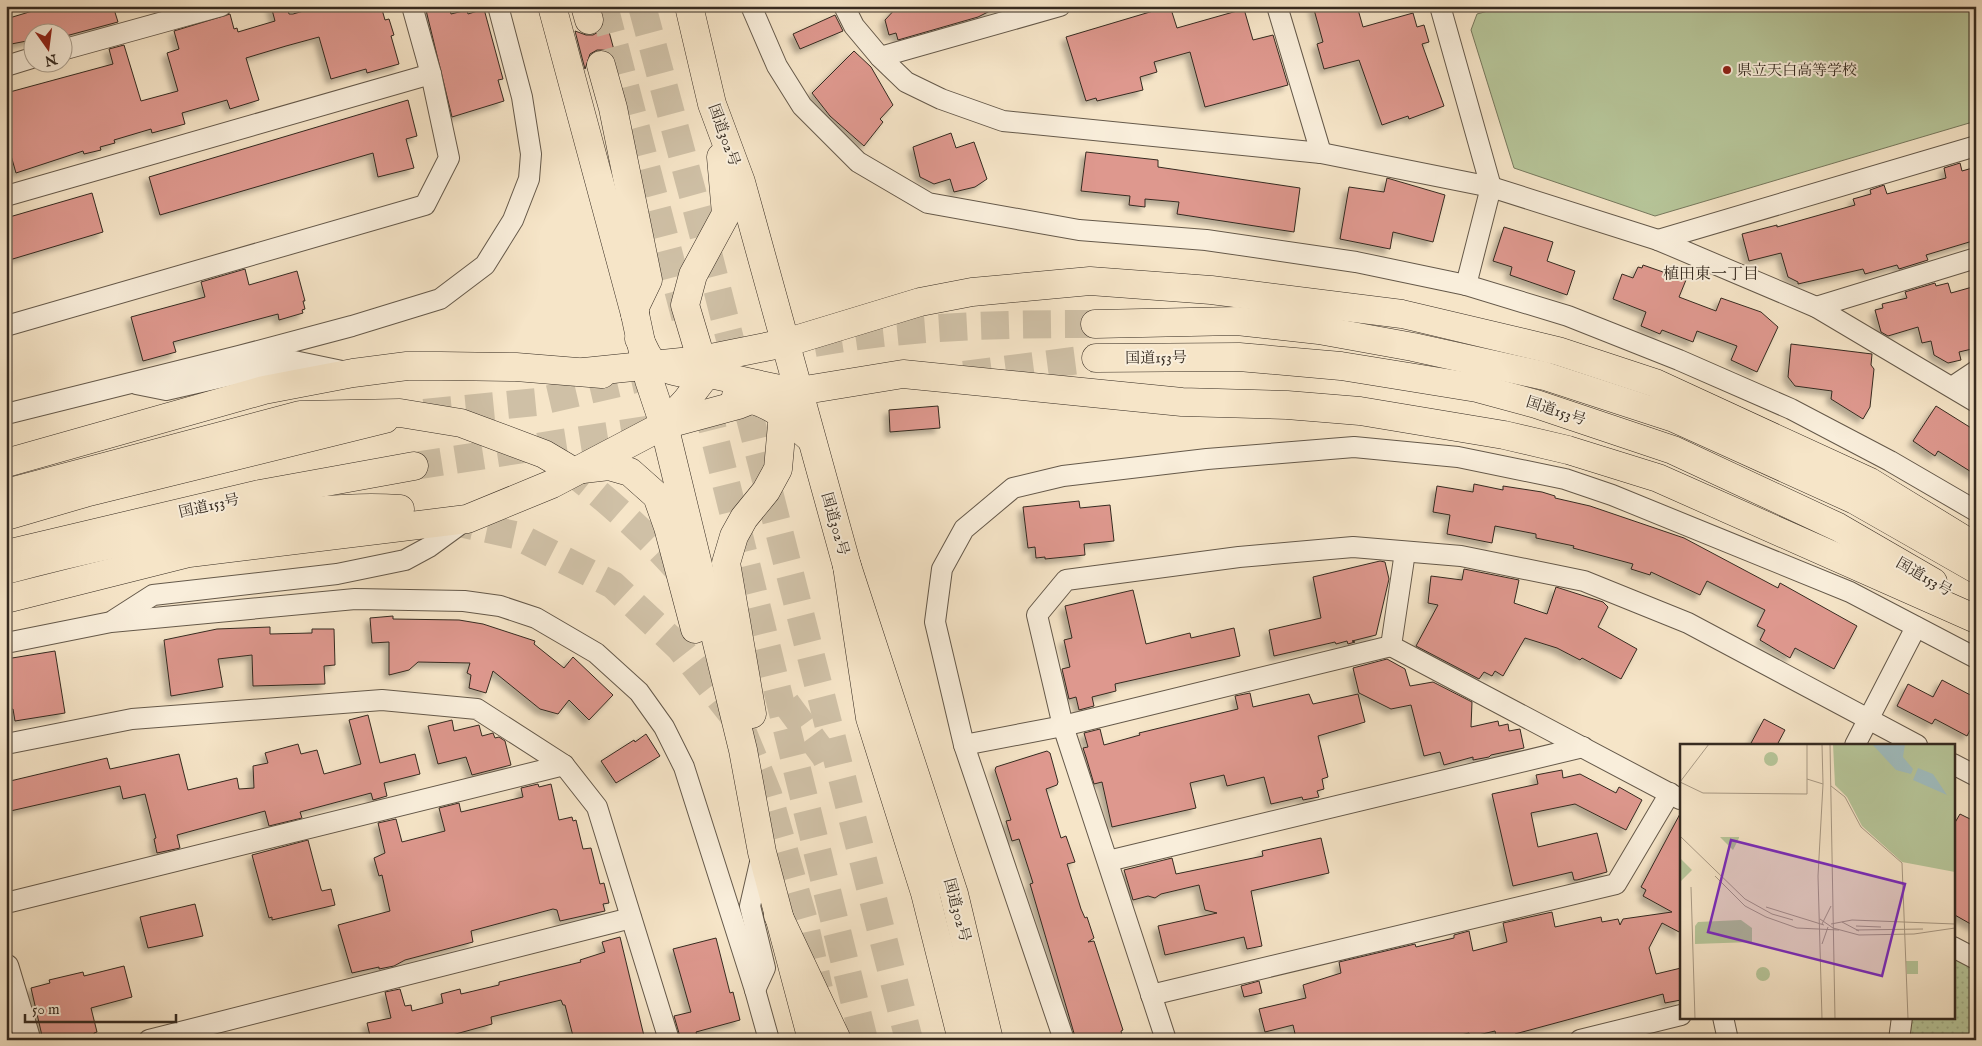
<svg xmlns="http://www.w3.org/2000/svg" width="1982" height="1046" font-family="'IM FELL English','Noto Serif JP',serif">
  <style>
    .park { fill: url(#park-dots); stroke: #76785d }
    .pitch { fill: #b7c69a; stroke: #76785d }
    .building { fill: #de988e; stroke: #352a20; filter: url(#shadow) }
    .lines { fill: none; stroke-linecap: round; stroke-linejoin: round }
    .trunk-tunnel { stroke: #cfc0a6; stroke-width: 28; stroke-dasharray: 28 14; stroke-linecap: butt }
    .motorway-tunnel { stroke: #cfc0a6; stroke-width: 28; stroke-dasharray: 28 14; stroke-linecap: butt }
    .minor-casing { stroke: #65594a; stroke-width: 22 }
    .tertiary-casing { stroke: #65594a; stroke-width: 27 }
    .trunk-casing { stroke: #352a20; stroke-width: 29 }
    .motorway-casing { stroke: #352a20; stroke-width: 29 }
    .minor { stroke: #f9eedb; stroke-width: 20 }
    .tertiary { stroke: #f9eedb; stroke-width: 25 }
    .trunk { stroke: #f6e5c8; stroke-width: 28 }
    .motorway { stroke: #f6e5c8; stroke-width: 28 }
    .poi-dot { fill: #8f2418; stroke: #f9eedb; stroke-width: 2 }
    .labels { text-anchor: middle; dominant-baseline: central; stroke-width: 4; stroke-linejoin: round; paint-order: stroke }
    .poi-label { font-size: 15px; fill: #352a20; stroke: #f9eedb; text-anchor: start }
    .street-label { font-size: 15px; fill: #352a20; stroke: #f9eedb }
    .neighbourhood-label { font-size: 16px; fill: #352a20; stroke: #f9eedb }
    .inset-road { fill: none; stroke: #a99a85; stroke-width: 1 }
    .view { fill: #7b2cbf; fill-opacity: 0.15; stroke: #7b2cbf; stroke-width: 2.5 }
    .inset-edge { fill: none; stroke: #352a20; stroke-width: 2.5 }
  </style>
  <defs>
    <pattern id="park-dots" width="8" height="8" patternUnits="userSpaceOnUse" patternTransform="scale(1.25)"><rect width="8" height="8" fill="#b7c69a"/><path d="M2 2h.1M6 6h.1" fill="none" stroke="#9eaa84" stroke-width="1.8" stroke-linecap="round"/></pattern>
    <filter id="shadow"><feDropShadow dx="-4.5" dy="4.5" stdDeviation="2.5" flood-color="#0004"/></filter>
  </defs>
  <rect width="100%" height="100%" fill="#f6e5c8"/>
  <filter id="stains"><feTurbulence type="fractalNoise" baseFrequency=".004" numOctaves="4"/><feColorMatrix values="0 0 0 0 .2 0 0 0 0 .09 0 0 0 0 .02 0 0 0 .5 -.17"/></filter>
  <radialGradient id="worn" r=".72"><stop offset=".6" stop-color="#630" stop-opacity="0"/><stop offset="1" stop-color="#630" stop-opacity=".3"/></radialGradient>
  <polygon class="park" points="1953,957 1976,969 1976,1040 1907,1040 1910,1017 1953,1017"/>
  <polygon class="pitch" points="1506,6 1976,6 1976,121 1655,216 1514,168 1471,30 1477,14"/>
  <g class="building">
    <polygon points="49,6 113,6 118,22 62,37 62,31 32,32 32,40 6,45 6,19"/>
    <polygon points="271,6 287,6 289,14 293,14 321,6 381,6 385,20 389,19 394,35 391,36 399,64 367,73 366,69 331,79 319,37 286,46 246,58 259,100 230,109 227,100 182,113 185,124 152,133 151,129 114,140 115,143 100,147 101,150 84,154 83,151 16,173 6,138 6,93 113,64 109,49 124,45 141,101 178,91 167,53 179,49 174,31 230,14 234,29 237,28 238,32 275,21"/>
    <polygon points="425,6 449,6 451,14 467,10 468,14 484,9 503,79 498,80 504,101 452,117"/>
    <polygon points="602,6 617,61 612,54 605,50 597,50 590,54 585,69 575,31 586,35 593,35 600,31 604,23"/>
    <polygon points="898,6 1000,6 978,17 898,40 896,33 889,35 885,20"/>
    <polygon points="1170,6 1177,28 1244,9 1253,40 1273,35 1288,85 1205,107 1190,52 1154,62 1157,72 1140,77 1143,90 1097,101 1096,98 1086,101 1066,37"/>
    <polygon points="1313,6 1357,6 1363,27 1413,13 1417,27 1424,25 1429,42 1422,44 1444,106 1409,119 1408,116 1382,125 1359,60 1324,69 1317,44 1323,42"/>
    <polygon points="835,15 843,31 800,49 793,34"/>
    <polygon points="854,51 871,67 893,105 880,119 883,122 864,146 830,116 812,93"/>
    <polygon points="408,100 417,136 406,139 414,168 378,177 373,153 160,215 149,177"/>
    <polygon points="951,133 956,148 974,142 987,179 975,187 954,192 950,179 934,184 920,177 913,147"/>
    <polygon points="1086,152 1158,160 1158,167 1300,188 1294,232 1177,214 1179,202 1145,199 1145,207 1129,205 1130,196 1081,191"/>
    <polygon points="1960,163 1962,171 1976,167 1976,240 1926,255 1928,260 1899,269 1897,265 1865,274 1863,269 1798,284 1798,282 1788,277 1781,253 1749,261 1742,234 1777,225 1777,227 1855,205 1853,199 1871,194 1870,190 1884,185 1887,194 1946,178 1944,168"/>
    <polygon points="1387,178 1445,195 1433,242 1393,232 1390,249 1340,239 1349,187 1384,192"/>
    <polygon points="92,193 103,232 6,261 6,218"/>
    <polygon points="1504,227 1553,242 1547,261 1575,271 1567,295 1510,275 1512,267 1493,261"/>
    <polygon points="1643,265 1686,280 1679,297 1716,311 1721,298 1761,312 1778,327 1757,372 1731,360 1737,346 1697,331 1693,342 1662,330 1660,334 1641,326 1646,312 1613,299 1622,274 1633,278 1638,267 1642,268"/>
    <polygon points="245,269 249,285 297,271 305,301 303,301 305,309 302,310 303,313 279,320 278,314 173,342 176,352 143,361 131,317 205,297 201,282"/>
    <polygon points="1935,283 1936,286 1948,283 1951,293 1976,286 1976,348 1959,352 1961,360 1948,363 1934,355 1931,341 1922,343 1918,327 1888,336 1881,332 1875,310 1883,308 1882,304 1907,298 1905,292"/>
    <polygon points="1791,344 1872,354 1871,365 1874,369 1870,407 1863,419 1831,399 1832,391 1795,386 1788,377"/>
    <polygon points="938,406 940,428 890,432 889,410"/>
    <polygon points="1936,406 1976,431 1976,475 1938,451 1935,456 1913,441"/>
    <polygon points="1474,484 1503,490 1503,486 1542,492 1555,496 1555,498 1590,506 1684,538 1778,588 1780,583 1857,626 1834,669 1795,648 1790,658 1760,640 1765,630 1757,626 1765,610 1707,581 1700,595 1651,572 1650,575 1631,569 1633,564 1573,548 1574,546 1536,538 1536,534 1495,526 1492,543 1447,534 1450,515 1433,512 1437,486 1473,492"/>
    <polygon points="1079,501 1080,508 1110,505 1114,541 1084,544 1085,555 1045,559 1045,557 1036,558 1035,547 1028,548 1023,507"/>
    <polygon points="1380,561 1385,562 1389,579 1376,635 1352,641 1355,642 1348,644 1347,641 1336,644 1335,642 1274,656 1269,630 1321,618 1313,577"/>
    <polygon points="1464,569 1519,580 1514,603 1547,614 1556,587 1603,602 1608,607 1598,627 1637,649 1621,679 1582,658 1580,660 1557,648 1525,638 1503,676 1495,671 1492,676 1484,672 1479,679 1416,646 1438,605 1428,603 1431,576 1462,580"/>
    <polygon points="1133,590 1146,644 1190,633 1191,638 1234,628 1240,656 1115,684 1116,691 1092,697 1094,706 1079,710 1076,697 1069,699 1062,669 1070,667 1064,640 1072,638 1065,606"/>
    <polygon points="393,616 393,619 459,620 483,624 535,641 534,644 564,668 573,657 613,695 589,720 569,700 558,714 540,709 493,671 486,693 469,688 471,675 467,673 470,663 418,662 409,670 389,675 389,642 372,643 370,618"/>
    <polygon points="270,627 270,634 312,633 312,629 334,629 335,665 324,666 325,684 253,686 252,655 218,659 223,687 171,696 164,640 217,629"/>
    <polygon points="55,651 65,713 15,721 13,709 6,710 6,659"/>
    <polygon points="1387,659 1405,669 1410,686 1433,682 1472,702 1471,727 1498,721 1499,726 1508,724 1509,731 1520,729 1524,748 1491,755 1489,757 1473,760 1473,757 1444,765 1440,752 1424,756 1411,705 1391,709 1359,693 1353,668"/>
    <polygon points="1942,680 1976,698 1976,719 1967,736 1935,719 1932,724 1897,706 1908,684 1933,697"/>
    <polygon points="1250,693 1253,707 1309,694 1313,704 1358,694 1365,722 1318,736 1328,777 1322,779 1324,789 1317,791 1319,797 1303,800 1302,797 1271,804 1264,777 1227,786 1224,775 1190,783 1196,808 1112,827 1102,782 1094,784 1086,757 1083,748 1088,747 1084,733 1100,729 1104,745 1140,735 1139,733 1238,709 1235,696"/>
    <polygon points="368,715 380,763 415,754 420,774 384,783 387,796 373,800 371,793 300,812 302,818 269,826 265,811 177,835 180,848 157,853 154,839 156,838 145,794 123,799 120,786 6,812 6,782 107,758 110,769 179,754 188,790 237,778 239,789 254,788 253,766 268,763 265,753 298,744 301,754 317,750 324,774 361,764 349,720"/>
    <polygon points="1764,719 1785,730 1777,745 1750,745"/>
    <polygon points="452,720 454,731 479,725 482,736 493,733 495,738 499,737 505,741 511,765 472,775 466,757 438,764 428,726"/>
    <polygon points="646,734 660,756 616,783 601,761 634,740 635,742"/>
    <polygon points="1047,751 1050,753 1058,782 1057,785 1046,789 1061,838 1066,836 1075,862 1067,864 1081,909 1085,918 1087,917 1094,938 1088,942 1094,941 1123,1030 1121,1031 1123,1040 1076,1040 1030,884 1033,883 1019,839 1012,841 1006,821 1011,820 995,770 996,767"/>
    <polygon points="1562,770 1563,778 1580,774 1616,793 1619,787 1642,800 1626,830 1575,804 1531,813 1538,847 1597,833 1607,872 1577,880 1574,880 1572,872 1513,886 1492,794 1538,784 1536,775"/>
    <polygon points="538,784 539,787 551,784 559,820 572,817 573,821 576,820 583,849 591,848 600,884 604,883 609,903 603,904 605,911 560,921 557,910 553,909 471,931 473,942 405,960 394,966 379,969 379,967 352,973 338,925 390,911 382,875 379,876 374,858 385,853 378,823 396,819 402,842 445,831 439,808 459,803 461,812 523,797 521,788"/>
    <polygon points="1681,812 1681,933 1662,923 1649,948 1656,974 1681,968 1681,1000 1665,1003 1663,994 1515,1034 1516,1038 1507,1040 1497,1040 1495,1031 1470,1037 1469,1033 1441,1040 1315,1040 1314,1035 1296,1038 1293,1025 1265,1032 1259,1009 1306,998 1303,985 1341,973 1339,962 1415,944 1416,947 1454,938 1454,935 1469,931 1473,951 1507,942 1503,923 1552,912 1555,927 1601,917 1602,922 1618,919 1620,925 1623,919 1672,912 1643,896 1646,890 1641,887"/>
    <polygon points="1960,814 1976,822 1976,927 1953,914 1953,826"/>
    <polygon points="1321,838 1329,873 1251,891 1262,946 1247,949 1244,937 1165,955 1158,926 1217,913 1205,910 1199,885 1161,894 1155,898 1148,896 1133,900 1124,870 1172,858 1176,874 1263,856 1262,851"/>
    <polygon points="308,840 321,889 322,891 331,889 335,905 272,920 272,917 269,918 252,855"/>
    <polygon points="195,904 203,936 148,948 140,917"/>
    <polygon points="620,937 645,1040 574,1040 565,1005 563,1005 561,1000 491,1017 492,1024 434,1040 371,1040 367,1023 391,1018 385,992 400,989 405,1006 411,1005 412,1011 443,1003 441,994 460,989 461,994 499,985 499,982 581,962 580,960 605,952 602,942"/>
    <polygon points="716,938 730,993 733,992 740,1020 696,1032 698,1040 681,1040 674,1016 691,1012 673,949"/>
    <polygon points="124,966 132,997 91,1008 97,1032 94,1033 95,1040 43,1040 31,988 50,983 49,980 83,972 84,976"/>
    <polygon points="1259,981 1262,993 1244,997 1241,986"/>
  </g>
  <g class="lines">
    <g class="trunk-tunnel">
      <path d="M814,343C907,326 1001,324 1095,324"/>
      <polyline points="964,375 1096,358"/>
      <polyline points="424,413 537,402 662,373"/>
      <polyline points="414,466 653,429"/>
    </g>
    <g class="motorway-tunnel">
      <polyline points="604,6 686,320"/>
      <polyline points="642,6 698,214 909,1040"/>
      <polyline points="696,362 864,1040"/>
      <path d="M566,467C608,501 650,536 685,578"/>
      <polyline points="446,520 515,535 613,585 680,648 739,723 768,794 804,921 819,989"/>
      <polyline points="786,703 825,756 833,772"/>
    </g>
    <defs>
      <g id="minor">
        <polyline points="751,6 777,66 802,106 858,162 928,203 1079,230 1206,240 1356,262 1466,285 1568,316 1679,360 1791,409 1890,461 1976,511"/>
        <polyline points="844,6 854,26 880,57 906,82 941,99 1003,121 1321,153 1491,187 1658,240 1816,307 1976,402"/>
        <polyline points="1277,6 1321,153"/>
        <polyline points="1440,6 1491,187 1466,285"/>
        <polyline points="62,50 221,6"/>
        <polyline points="880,57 1060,6"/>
        <polyline points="6,66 32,58"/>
        <polyline points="6,196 431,74"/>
        <polyline points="1658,240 1976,146"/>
        <polyline points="1816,307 1976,258"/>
        <polyline points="6,326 425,205 449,158 431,74 412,6"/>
        <polyline points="136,384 166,390 294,361 342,371"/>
        <polyline points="1952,387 1976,371"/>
        <polyline points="6,414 239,356 352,326 440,299 485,265 513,220 529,179 531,154 522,97 498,6"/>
        <polyline points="1405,552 1391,646 1680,799"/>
        <polyline points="114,620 153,595 337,574 405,560 429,547 466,520"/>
        <polyline points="6,643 111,622 355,599 464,601 500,606 536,618 596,653 639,692 664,727 684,767 755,990 769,1040"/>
        <polyline points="6,744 132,719 382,700 477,709 564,765 597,807 669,1040"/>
        <polyline points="964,745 1063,726 1391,646"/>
        <polyline points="1855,745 1916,627"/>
        <polyline points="1953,764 1976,776"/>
        <polyline points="1108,861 1583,747"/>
        <polyline points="6,903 564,765"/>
        <polyline points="1953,947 1976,959"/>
        <polyline points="755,990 765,968 750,906 762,854"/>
        <polyline points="1151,995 1616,884 1670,793"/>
        <polyline points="1723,1017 1728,1040"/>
        <polyline points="149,1040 631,918"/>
        <polyline points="1064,1040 964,745 935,622 942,569 964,529 1013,488 1063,476 1207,459 1354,447 1458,457 1565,479 1612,495 1850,592 1976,658"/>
        <polyline points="1166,1040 1063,726 1037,615 1066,580 1239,557 1353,547 1461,556 1584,581 1688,623 1917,745"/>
        <polyline points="1580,1040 1681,1015"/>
        <polyline points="1899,1040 1902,1017"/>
      </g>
      <polyline id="tertiary" points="6,967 28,1040"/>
      <g id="trunk">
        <polyline points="552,6 635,314 649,380 664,425 743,750 762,852 812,1040"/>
        <polyline points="689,6 712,104 741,182 847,566 954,894 989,1040"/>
        <polyline points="1095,324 1237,321 1319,330 1413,347 1545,376 1674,418 1736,446 1855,500 1976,569"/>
        <path d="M639,339C643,345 646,355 651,360C665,373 697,376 715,375L784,390L799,391L903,374L1182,402L1287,405L1360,411L1504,435L1568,450L1658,478L1976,619"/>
        <polyline points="1096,358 1239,357 1341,366 1477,388 1536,404 1673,450 1838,527 1933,582"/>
        <polyline points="584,372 701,360 785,343 920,302 972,292 1090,281 1211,290 1402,314 1558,351 1655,383 1870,482 1976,547"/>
        <polyline points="706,375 685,305 693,275 726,214 721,157"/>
        <path d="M736,396C768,400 788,418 811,439"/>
        <polyline points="664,425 686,401 706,375"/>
        <polyline points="6,463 264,390 353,373 407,366 441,366 516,367 602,374"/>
        <polyline points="583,469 609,466 630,472 657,496 668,527 695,629"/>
        <polyline points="6,516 85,493 385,419"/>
        <polyline points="6,554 260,494 414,466"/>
        <polyline points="6,599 189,553 467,519 552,484 664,425 738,405 758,397"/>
        <polyline points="752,714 726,563 734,536 744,518 766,491 778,469 784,402"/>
      </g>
      <g id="motorway">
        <polyline points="585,6 589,20"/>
        <polyline points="601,65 613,108 648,280 635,307 635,314"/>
        <polyline points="6,493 300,415 400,413 461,423 544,454 566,467"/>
        <polyline points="847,566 870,718 925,893 962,1040"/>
        <path d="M6,570C84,549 162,533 241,521C294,513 347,505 400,509"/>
        <polyline points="778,915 837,1040"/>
      </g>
    </defs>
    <use href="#minor" class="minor-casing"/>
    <use href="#tertiary" class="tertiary-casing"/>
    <use href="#trunk" class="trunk-casing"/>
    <use href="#motorway" class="motorway-casing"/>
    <use href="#minor" class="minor"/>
    <use href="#tertiary" class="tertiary"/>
    <use href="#trunk" class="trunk"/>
    <use href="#motorway" class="motorway"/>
  </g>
  <circle class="poi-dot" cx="1727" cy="70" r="5"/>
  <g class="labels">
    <g class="poi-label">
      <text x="1737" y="70">県立天白高等学校</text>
    </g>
    <g class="street-label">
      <text transform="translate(724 135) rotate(70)">国道302号</text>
      <text transform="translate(1156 358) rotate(-1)">国道153号</text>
      <text transform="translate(1556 411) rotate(18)">国道153号</text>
      <text transform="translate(209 506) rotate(-13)">国道153号</text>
      <text transform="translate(835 524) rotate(74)">国道302号</text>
      <text transform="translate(1924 577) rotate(30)">国道153号</text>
      <text transform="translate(957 910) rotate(75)">国道302号</text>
    </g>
    <g class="neighbourhood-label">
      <text x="1711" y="275">植田東一丁目</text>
    </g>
  </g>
  <g transform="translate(1680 744)">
    <rect width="275" height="275" fill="#f6e5c8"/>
    <path d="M153,0H275V128L222,118L182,82L167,53L155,41ZM84 15a7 7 0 1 1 14 0a7 7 0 1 1-14 0ZM40,93H59V94L53,106ZM0,114L12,126L0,138ZM226,217H238V230H227ZM76 230a7 7 0 1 1 14 0a7 7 0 1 1-14 0Z" fill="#b7c69a"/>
    <path d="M61,176L72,184V198L15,200V182L18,178Z" fill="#b7c69a"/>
    <path d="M192,0H225L223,13L233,25L231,30L216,26ZM238,24L253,30L267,51L233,36Z" fill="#a0bdbf"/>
    <path class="inset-road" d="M142,0L143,40L138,132L142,275M150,0L155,275M127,35L143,40M0,38L23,49L127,50V0M0,38L29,0M151,42L165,53L181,83L222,119L228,275M0,92L65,155L92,170L113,176M35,132L65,162L86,173L117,184L159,186M11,143L15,275M86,163L144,181M140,175L153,184L179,191L234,190L275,184M162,178L179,187M142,180L151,162M151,180L172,176L275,180M176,182L201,183M176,186L243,185M142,200L148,183"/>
    <path class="view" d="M51,96L225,140L202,232L28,188Z"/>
    <rect width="275" height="275" class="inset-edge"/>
  </g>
  <rect width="1982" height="1046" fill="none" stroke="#f6e5c8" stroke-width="25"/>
  <rect x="8" y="8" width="1967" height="1031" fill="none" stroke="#352a20" stroke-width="2.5"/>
  <rect x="12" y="12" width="1957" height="1021" fill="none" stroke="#352a20"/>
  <g transform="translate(48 48) rotate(166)"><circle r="24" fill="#f9eedb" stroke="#aba090"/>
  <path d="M0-4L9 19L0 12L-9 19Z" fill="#8f2418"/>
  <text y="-8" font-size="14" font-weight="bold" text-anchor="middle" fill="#352a20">N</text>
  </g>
  <path d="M25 1014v8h151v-8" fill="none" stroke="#352a20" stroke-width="2.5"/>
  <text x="32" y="1014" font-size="15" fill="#352a20" stroke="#f9eedb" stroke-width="4" paint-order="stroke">50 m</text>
  <rect width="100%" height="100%" filter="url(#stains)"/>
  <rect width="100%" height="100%" fill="url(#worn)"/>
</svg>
